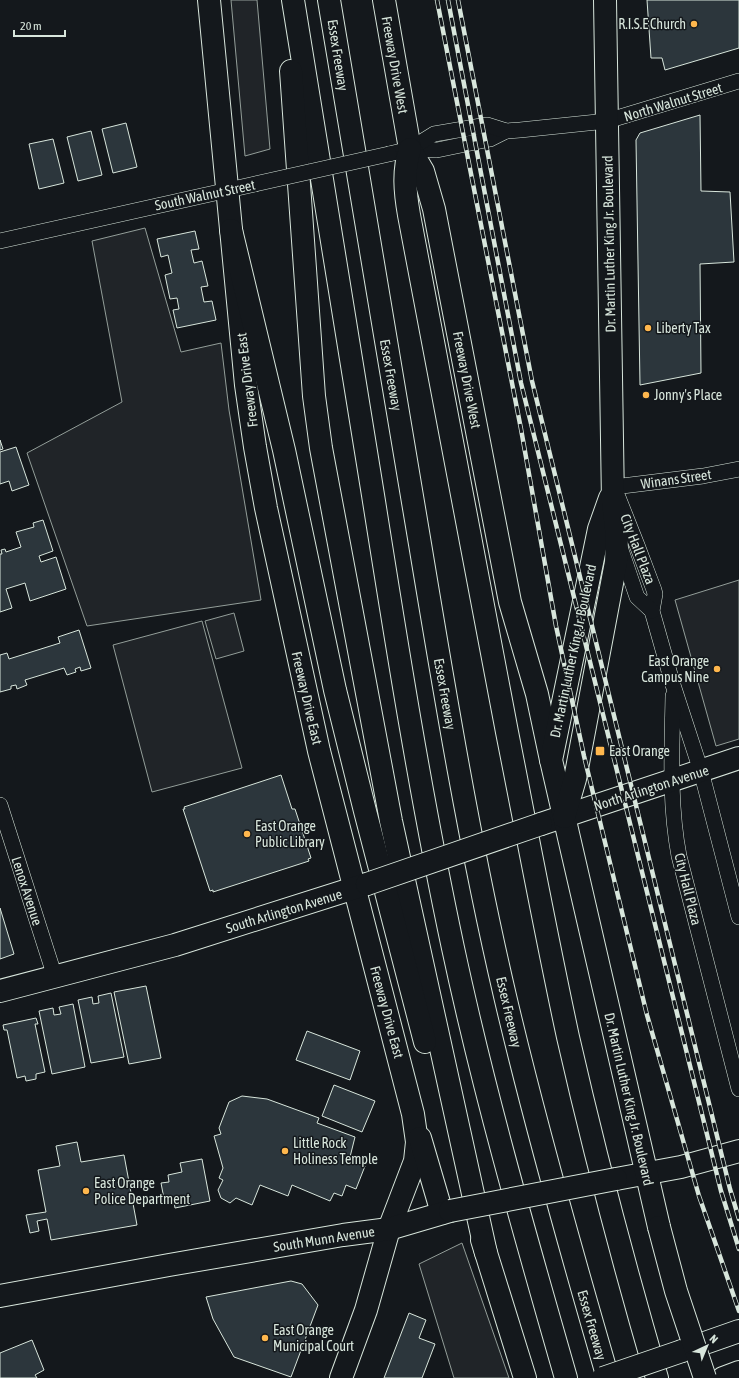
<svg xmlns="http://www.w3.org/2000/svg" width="739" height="1378" font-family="'Asap Condensed',sans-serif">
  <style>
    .green { fill: #202428; stroke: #939e99 }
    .building { fill: #2c363c; stroke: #d8e6dc }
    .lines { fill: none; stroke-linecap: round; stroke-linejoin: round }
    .street-casing { stroke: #d8e6dc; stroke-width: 16 }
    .secondary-casing { stroke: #d8e6dc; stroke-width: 24 }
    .primary-casing { stroke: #d8e6dc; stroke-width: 24 }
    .highway-casing { stroke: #d8e6dc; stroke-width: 24 }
    .street { stroke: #14181c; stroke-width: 15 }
    .secondary { stroke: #14181c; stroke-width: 22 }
    .primary { stroke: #14181c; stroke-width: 22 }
    .highway { stroke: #14181c; stroke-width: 22 }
    .rail-casing { stroke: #d8e6dc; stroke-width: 4.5 }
    .rail { stroke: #14181c; stroke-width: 3; stroke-dasharray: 9; stroke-linecap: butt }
    .street-bridge-casing { stroke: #d8e6dc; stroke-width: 16; stroke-linecap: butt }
    .secondary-bridge-casing { stroke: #d8e6dc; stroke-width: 24; stroke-linecap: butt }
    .primary-bridge-casing { stroke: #d8e6dc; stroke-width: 24; stroke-linecap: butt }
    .street-bridge { stroke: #14181c; stroke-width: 15 }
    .secondary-bridge { stroke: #14181c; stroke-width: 22 }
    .primary-bridge { stroke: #14181c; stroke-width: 22 }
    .poi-dot { fill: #ffb74d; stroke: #14181c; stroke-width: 1.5 }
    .labels { text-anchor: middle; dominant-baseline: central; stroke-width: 3; stroke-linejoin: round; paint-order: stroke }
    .poi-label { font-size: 14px; fill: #d8e6dc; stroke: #14181c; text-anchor: start }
    .street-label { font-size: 14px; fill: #d8e6dc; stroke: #14181c }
  </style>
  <rect width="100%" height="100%" fill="#14181c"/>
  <g class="green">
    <polygon points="231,0 257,0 270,149 245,156"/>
    <polygon points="145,228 181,352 221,343 229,410 261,600 87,626 27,453 122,402 92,241"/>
    <polygon points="739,580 739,739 716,746 675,600"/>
    <polygon points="234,613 244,651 216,659 205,621"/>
    <polygon points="202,621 242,768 152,792 113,645"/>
    <polygon points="462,1243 509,1378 454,1378 419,1264"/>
  </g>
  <g class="building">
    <polygon points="647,0 739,0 739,48 665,70 662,58 651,58"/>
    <polygon points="700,115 701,191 730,192 734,262 700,264 701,373 640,385 636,140 640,133"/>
    <polygon points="126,123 137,167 113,173 102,129"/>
    <polygon points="91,131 102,175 78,181 67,137"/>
    <polygon points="53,139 64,183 39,189 29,144"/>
    <polygon points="195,231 199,249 191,250 194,263 202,261 208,286 201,287 204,302 212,301 216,320 177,328 173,310 179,309 177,298 170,299 165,275 172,273 168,255 161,257 157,239"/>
    <polygon points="0,440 3,449 0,450"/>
    <polygon points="16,447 29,485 12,491 9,481 0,484 0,452"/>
    <polygon points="43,520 53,551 39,556 41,562 56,557 66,589 30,601 25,583 6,589 12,608 0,612 0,554 2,554 1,550 5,549 6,552 21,547 16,532 34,527 33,523"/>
    <polygon points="79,630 91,668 81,671 80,667 75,669 76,672 67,675 64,668 25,680 27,685 17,689 16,685 11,686 11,689 0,692 0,655 7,653 9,659 60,643 58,637"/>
    <polygon points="281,775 292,809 295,809 311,858 308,859 309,861 213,892 213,890 210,891 183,809 185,809 184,807"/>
    <polygon points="0,908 14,954 0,959"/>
    <polygon points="146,986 161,1058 129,1064 114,992"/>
    <polygon points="111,993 124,1057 91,1063 78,1000 92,997 93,1004 99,1003 98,996"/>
    <polygon points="73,1004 85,1067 52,1074 39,1011 53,1008 54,1015 61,1014 59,1007"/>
    <polygon points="36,1018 38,1024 35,1024 45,1072 36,1074 36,1079 26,1081 25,1076 17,1078 7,1030 4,1030 3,1025"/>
    <polygon points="307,1031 360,1051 350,1080 296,1060"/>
    <polygon points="334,1085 375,1101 362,1132 322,1116"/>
    <polygon points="242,1096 267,1099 319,1118 317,1123 355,1137 350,1157 353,1161 365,1166 356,1189 346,1185 342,1196 334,1193 330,1201 292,1185 288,1196 260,1185 252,1205 236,1198 230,1203 221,1198 218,1190 223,1180 219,1178 223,1168 214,1136 221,1134 219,1128 229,1102"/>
    <polygon points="77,1142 81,1162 124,1155 137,1225 51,1240 47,1219 37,1221 39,1231 30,1233 26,1215 46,1212 38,1170 60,1166 56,1146"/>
    <polygon points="202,1159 210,1201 175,1208 174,1202 165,1204 161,1183 169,1182 168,1175 182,1172 180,1163"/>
    <polygon points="291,1281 302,1284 318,1305 291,1377 234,1357 213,1319 206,1297"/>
    <polygon points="409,1313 426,1320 419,1338 435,1344 422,1378 384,1378"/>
    <polygon points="32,1340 44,1370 35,1375 37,1378 0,1378 0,1353"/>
  </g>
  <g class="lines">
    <defs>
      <g id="street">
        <polyline points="410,149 437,150 490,139 506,131"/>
        <polyline points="389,154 410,149 434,134 487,125 506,131 520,130 607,121 739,81"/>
        <polyline points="0,241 255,184"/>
        <polyline points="739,469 703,476 614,487 637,545 654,590 655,594 652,611 673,685 701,771 739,917"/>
        <polyline points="620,547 637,597 652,611"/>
        <path d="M673,696C672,750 669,803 679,856L739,1089"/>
        <polyline points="0,805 55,977"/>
      </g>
      <g id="secondary">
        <polyline points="209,0 246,385 255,447 266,508 319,751 413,1114 417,1142 415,1161 389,1229 366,1310 341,1378"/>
        <polyline points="384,0 410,149 423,171 434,209 510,602 537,694 551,760"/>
        <polyline points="541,824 739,758"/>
        <polyline points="0,991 175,945 367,884"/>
        <polyline points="420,1138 442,1213"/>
        <polyline points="616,1179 681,1167 739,1151"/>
        <polyline points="0,1296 169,1265 343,1235 389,1229 450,1211"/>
        <polyline points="682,1351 739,1331"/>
      </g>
      <g id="primary">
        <polyline points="610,498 599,529 551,760 659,1227"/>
        <polyline points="564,817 575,779 616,562 617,538 613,502 605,0"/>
      </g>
      <g id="highway">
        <path d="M293,0C319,165 346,330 373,495C397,647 421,798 453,948C484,1093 525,1235 566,1378"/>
        <path d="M329,0C358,182 389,363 420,544C445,695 470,846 505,996C535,1124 571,1251 608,1378"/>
        <polyline points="291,71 314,396 321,448 391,821 486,1253"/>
        <path d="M410,149C403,171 405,192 409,215C441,387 474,559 507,732C527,833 546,935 568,1037C594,1151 624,1265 657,1378"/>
        <polyline points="231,230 284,450 335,690 365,811 425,1042"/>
        <polyline points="482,1240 525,1378"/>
        <polyline points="723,1378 739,1372"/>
      </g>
    </defs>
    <use href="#street" class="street-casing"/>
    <use href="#secondary" class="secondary-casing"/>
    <use href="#primary" class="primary-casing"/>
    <use href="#highway" class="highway-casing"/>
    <use href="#street" class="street"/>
    <use href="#secondary" class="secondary"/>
    <use href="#primary" class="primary"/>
    <use href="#highway" class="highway"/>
    <defs>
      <g id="rail">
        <polyline points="437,0 521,429 556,626 584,756 647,1015 699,1196 739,1311"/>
        <polyline points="448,0 521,383 721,1191 739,1249"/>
        <polyline points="458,0 532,381 730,1189 739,1219"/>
      </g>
    </defs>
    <use href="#rail" class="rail-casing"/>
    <use href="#rail" class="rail"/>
    <defs>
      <polyline id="street-bridge" points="255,184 389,154"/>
      <g id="secondary-bridge">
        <polyline points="367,884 541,824"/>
        <polyline points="450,1211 616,1179"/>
        <polyline points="603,1378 682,1351"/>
      </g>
      <polyline id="primary-bridge" points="659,1227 676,1291 705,1378"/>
    </defs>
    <use href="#street-bridge" class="street-bridge-casing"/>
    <use href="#secondary-bridge" class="secondary-bridge-casing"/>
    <use href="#primary-bridge" class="primary-bridge-casing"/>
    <use href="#street-bridge" class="street-bridge"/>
    <use href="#secondary-bridge" class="secondary-bridge"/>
    <use href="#primary-bridge" class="primary-bridge"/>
  </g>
  <g class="poi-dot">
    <circle cx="694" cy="24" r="4"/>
    <circle cx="648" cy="328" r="4"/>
    <circle cx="646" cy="395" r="4"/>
    <circle cx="717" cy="669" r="4"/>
    <rect x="595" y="746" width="10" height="10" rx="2"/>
    <circle cx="247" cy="834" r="4"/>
    <circle cx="285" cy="1151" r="4"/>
    <circle cx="86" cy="1191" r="4"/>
    <circle cx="265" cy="1338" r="4"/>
  </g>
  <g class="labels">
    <g class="poi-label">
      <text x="686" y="24" text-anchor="end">R.I.S.E Church</text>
      <text x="656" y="328">Liberty Tax</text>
      <text x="654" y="395">Jonny's Place</text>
      <text x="709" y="661" text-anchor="end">East Orange<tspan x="709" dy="16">Campus Nine</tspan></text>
      <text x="609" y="751">East Orange</text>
      <text x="255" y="826">East Orange<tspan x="255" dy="16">Public Library</tspan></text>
      <text x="293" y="1143">Little Rock<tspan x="293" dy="16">Holiness Temple</tspan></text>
      <text x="94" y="1183">East Orange<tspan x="94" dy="16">Police Department</tspan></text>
      <text x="273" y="1330">East Orange<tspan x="273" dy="16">Municipal Court</tspan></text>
    </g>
    <g class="street-label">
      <text transform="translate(338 55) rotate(81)">Essex Freeway</text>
      <text transform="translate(395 65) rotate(80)">Freeway Drive West</text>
      <text transform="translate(673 102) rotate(-17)">North Walnut Street</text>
      <text transform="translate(205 195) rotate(-12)">South Walnut Street</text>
      <text transform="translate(609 244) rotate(-91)">Dr. Martin Luther King Jr. Boulevard</text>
      <text transform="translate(391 375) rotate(80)">Essex Freeway</text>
      <text transform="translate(247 380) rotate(-97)">Freeway Drive East</text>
      <text transform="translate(467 380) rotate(79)">Freeway Drive West</text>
      <text transform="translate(676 479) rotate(-8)">Winans Street</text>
      <text transform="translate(638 549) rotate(69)">City Hall Plaza</text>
      <text transform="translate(573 651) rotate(-78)">Dr. Martin Luther King Jr. Boulevard</text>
      <text transform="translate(445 694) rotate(80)">Essex Freeway</text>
      <text transform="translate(307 698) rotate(77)">Freeway Drive East</text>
      <text transform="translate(651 788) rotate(-18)">North Arlington Avenue</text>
      <text transform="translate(688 889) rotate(76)">City Hall Plaza</text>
      <text transform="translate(27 891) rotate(72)">Lenox Avenue</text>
      <text transform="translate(284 911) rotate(-17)">South Arlington Avenue</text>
      <text transform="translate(387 1012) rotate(75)">Freeway Drive East</text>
      <text transform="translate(509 1012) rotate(77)">Essex Freeway</text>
      <text transform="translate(629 1099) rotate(77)">Dr. Martin Luther King Jr. Boulevard</text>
      <text transform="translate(324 1239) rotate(-9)">South Munn Avenue</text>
      <text transform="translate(592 1325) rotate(74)">Essex Freeway</text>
    </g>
  </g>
  <g transform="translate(707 1346) rotate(44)" stroke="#14181c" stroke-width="3" paint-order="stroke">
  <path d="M0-3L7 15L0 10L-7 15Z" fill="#d8e6dc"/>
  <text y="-6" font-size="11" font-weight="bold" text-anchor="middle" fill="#d8e6dc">N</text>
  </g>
  <path d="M14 30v6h51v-6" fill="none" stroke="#d8e6dc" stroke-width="2"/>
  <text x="20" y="30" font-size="12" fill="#d8e6dc" stroke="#14181c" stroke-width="3" paint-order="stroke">20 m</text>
</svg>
